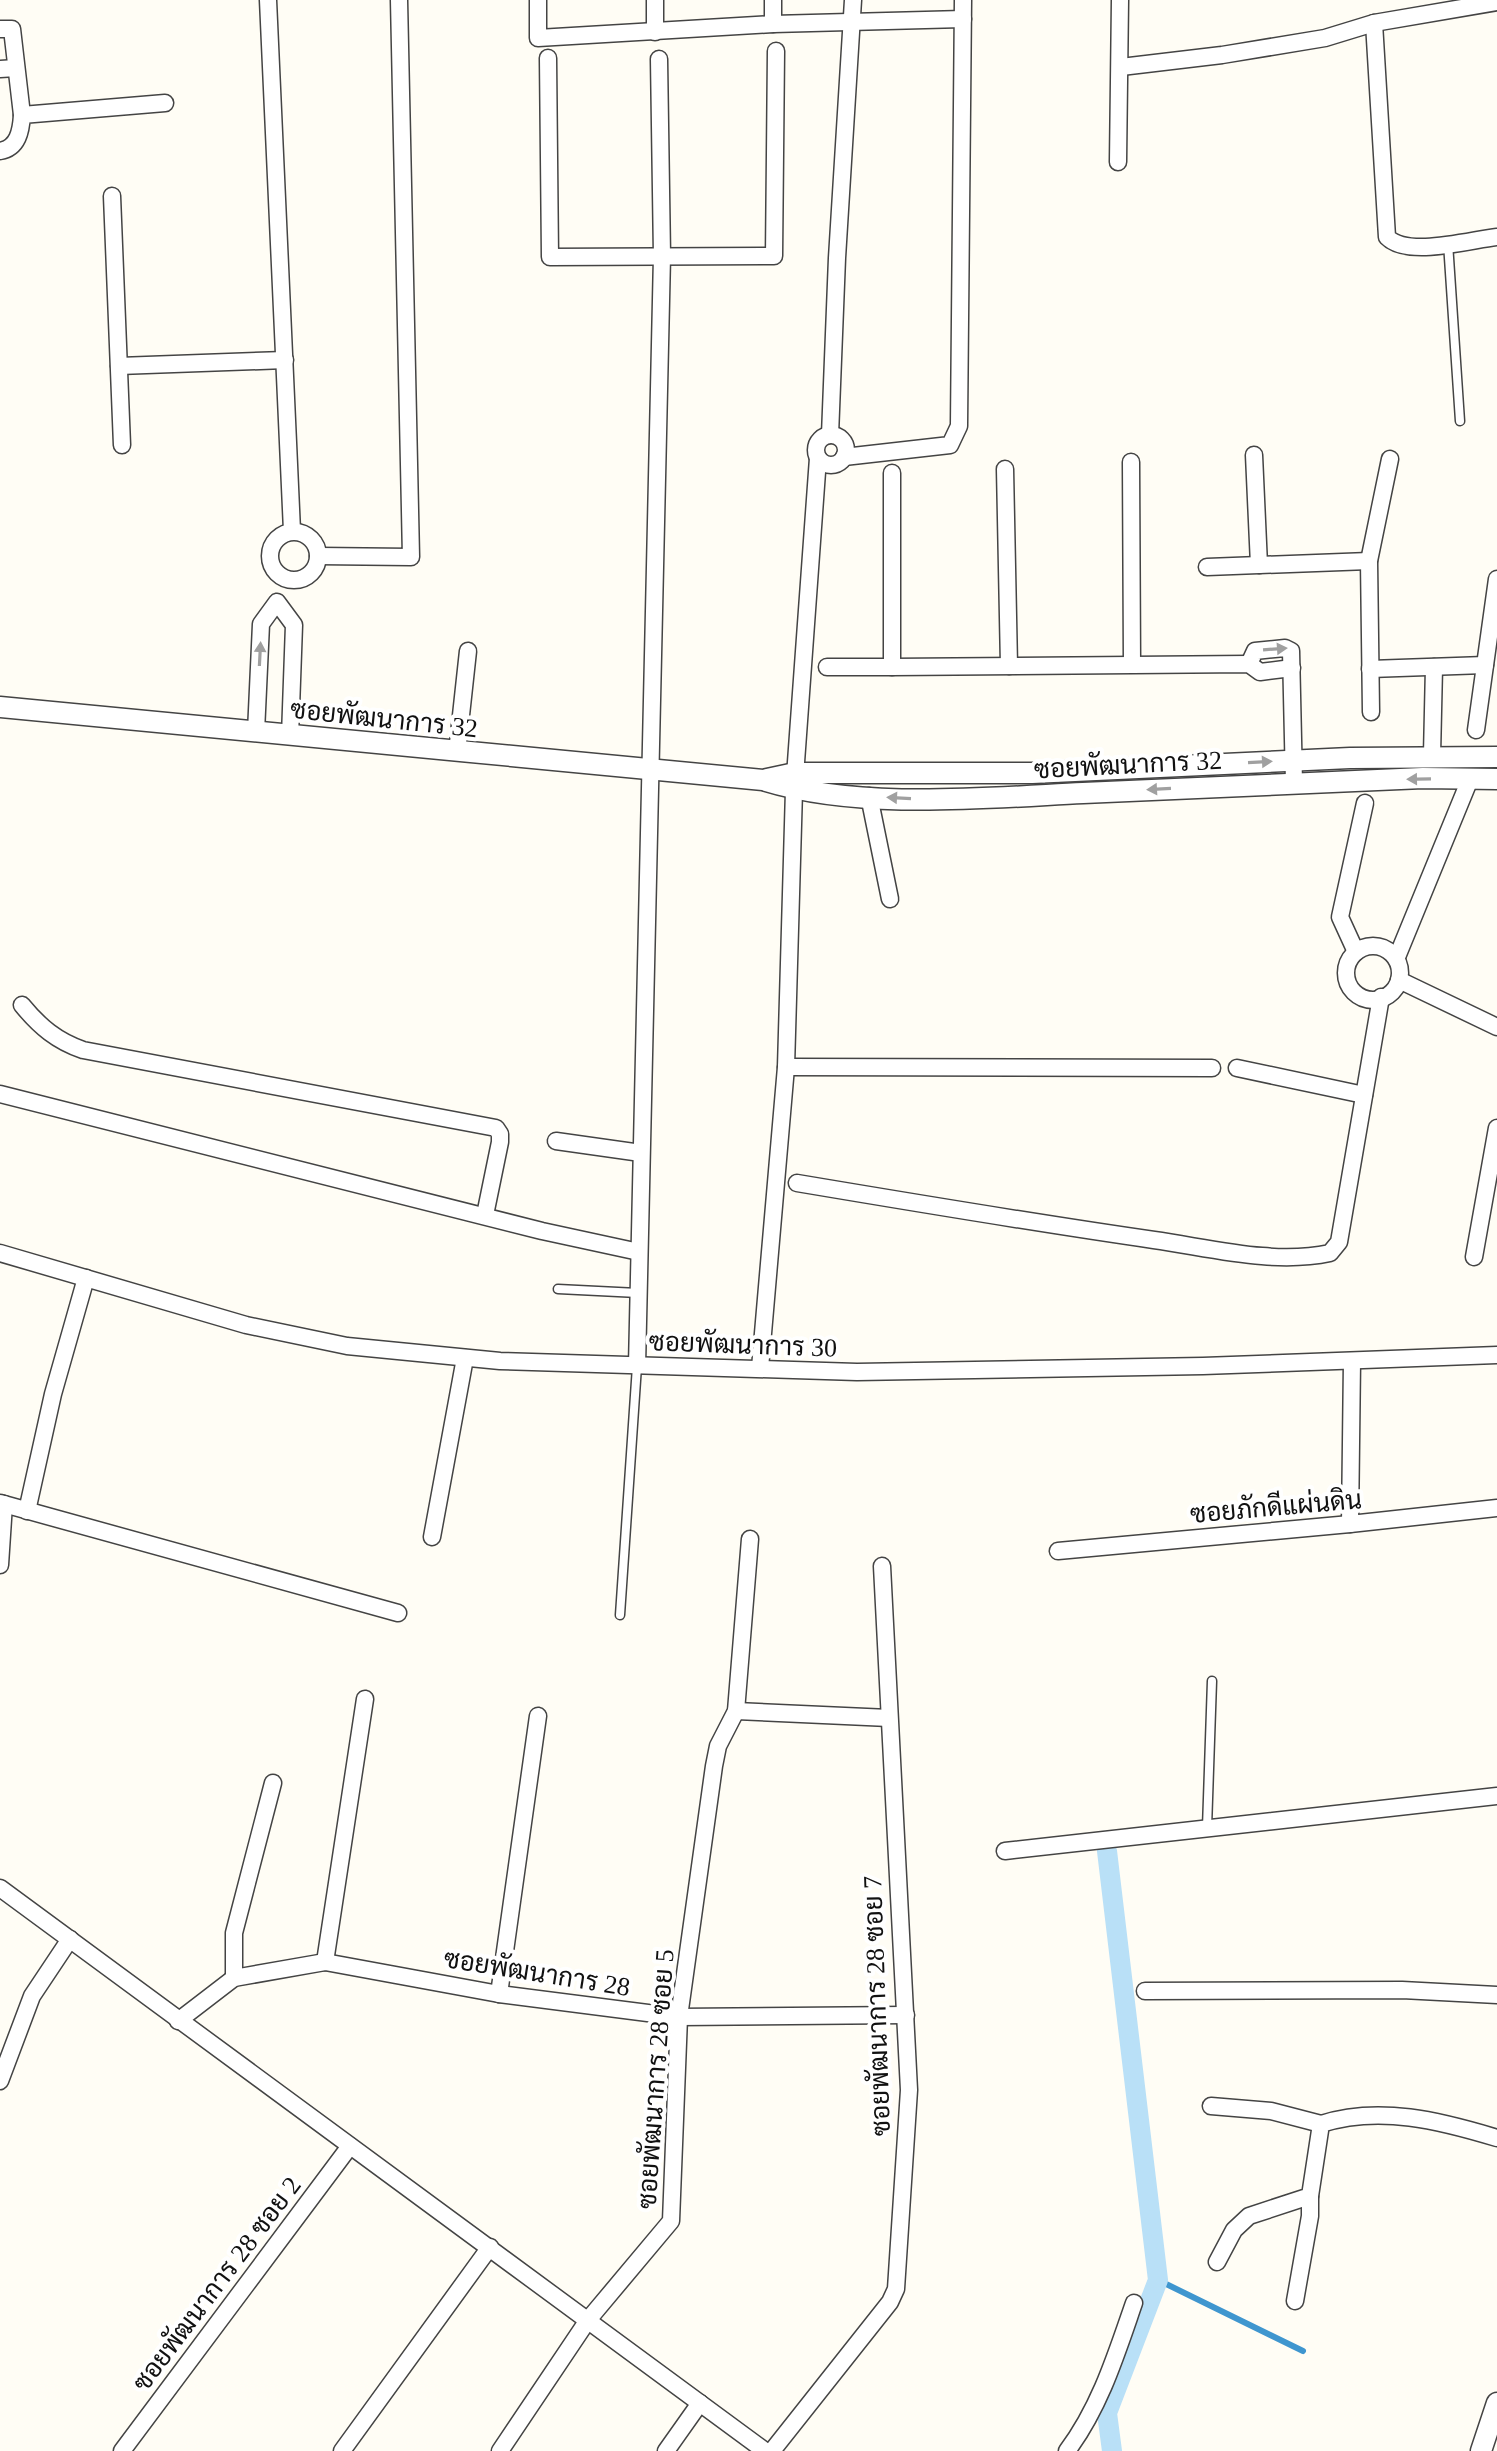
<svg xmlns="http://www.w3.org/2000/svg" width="1497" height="2451" font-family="'Times New Roman',Sarabun,serif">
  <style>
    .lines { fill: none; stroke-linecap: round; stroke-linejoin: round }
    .stream { stroke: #3f96cf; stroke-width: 6 }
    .canal { stroke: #b9e0f7; stroke-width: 20 }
    .service-casing { stroke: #444; stroke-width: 11 }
    .minor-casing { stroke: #444; stroke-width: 19 }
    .tertiary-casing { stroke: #444; stroke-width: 23 }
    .service { stroke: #fff; stroke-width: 8 }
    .minor { stroke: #fff; stroke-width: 16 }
    .tertiary { stroke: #fff; stroke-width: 20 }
    .oneway { fill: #a0a0a0 }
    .labels { text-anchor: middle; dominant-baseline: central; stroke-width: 8; stroke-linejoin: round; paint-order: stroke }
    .street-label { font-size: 26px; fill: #111; stroke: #fff }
  </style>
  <rect width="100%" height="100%" fill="#fffdf5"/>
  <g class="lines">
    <polyline class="stream" points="1158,2280 1303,2351"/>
    <polyline class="canal" points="1107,1851 1158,2280 1107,2413 1112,2451"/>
    <defs>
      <g id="service">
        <polyline points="1448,243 1460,421"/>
        <polyline points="558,1289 638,1293"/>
        <polyline points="620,1615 637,1366"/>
        <polyline points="1207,1828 1212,1681"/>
      </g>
      <g id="minor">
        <polyline points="268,0 292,531"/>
        <polyline points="538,0 538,38 773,24 963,19"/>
        <polyline points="773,0 773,24"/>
        <path d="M1374,23L1387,237C1407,258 1470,240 1497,237"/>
        <polyline points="0,29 12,29 22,115"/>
        <polyline points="655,32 655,0"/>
        <polyline points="548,58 550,257 774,256 776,51"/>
        <polyline points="1121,67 1222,55 1325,38 1374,23 1497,2"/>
        <polyline points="0,69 16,68"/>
        <path d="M0,151C18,148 21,131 22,115L165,103"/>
        <polyline points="1118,162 1120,0"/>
        <polyline points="112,196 122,445"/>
        <polyline points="119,366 285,360"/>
        <polyline points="830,435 837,258 853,0"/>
        <circle cx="831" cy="450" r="15"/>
        <polyline points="1254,455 1259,565"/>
        <polyline points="844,457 950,445 959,426 963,0"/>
        <polyline points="1131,462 1132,664"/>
        <polyline points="1005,469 1009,666"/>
        <circle cx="294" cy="556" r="24"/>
        <polyline points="318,556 411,557 399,0"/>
        <polyline points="1207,567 1369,561"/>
        <polyline points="1249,664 1255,651 1285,648 1291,651 1294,783"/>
        <polyline points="827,667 892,667 892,473"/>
        <polyline points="892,667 1249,664 1260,672 1292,668"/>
        <polyline points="1370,669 1485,665"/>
        <polyline points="1371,712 1369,561 1390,459"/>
        <polyline points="1476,730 1497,579"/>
        <polyline points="256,732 261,624 277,602 294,625 290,736"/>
        <polyline points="457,752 468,651"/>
        <polyline points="1432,755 1434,667"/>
        <polyline points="869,796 890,899"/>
        <circle cx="1373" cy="973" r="27"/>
        <polyline points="1356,952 1340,917 1365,803"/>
        <polyline points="1397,957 1470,779"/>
        <polyline points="1399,980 1497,1027"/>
        <path d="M22,1005C40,1027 57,1041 83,1050L496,1128L500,1134V1142L485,1215"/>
        <polyline points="786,1067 1212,1068"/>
        <polyline points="1237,1068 1364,1095"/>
        <polyline points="0,1094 542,1231 639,1252"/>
        <polyline points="556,1141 641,1153"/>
        <path d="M797,1183C916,1203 1035,1223 1154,1240C1211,1248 1273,1265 1330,1253L1339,1242L1381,997"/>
        <polyline points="0,1253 246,1325 347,1346 500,1361 857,1372 1203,1366 1497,1355"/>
        <polyline points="1474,1257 1497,1128"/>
        <polyline points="637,1366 662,256 659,59"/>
        <polyline points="760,1368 786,1067 794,790 818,458"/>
        <polyline points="0,1503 398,1613"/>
        <polyline points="27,1511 53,1394 86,1278"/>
        <polyline points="1350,1524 1352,1361"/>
        <polyline points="432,1537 465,1358"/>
        <polyline points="1058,1551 1350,1524 1497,1508"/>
        <polyline points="0,1565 4,1504"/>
        <polyline points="736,1711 889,1718"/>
        <polyline points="1005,1851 1497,1796"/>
        <polyline points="0,1888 765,2451"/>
        <polyline points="325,1962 365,1699"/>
        <polyline points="234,1978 234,1933 273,1783"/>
        <polyline points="1145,1991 1402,1990 1497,1995"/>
        <polyline points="499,1994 538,1716"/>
        <polyline points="178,2021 234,1978 325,1962 499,1994 679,2017 906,2015"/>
        <polyline points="0,2081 32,1996 70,1939"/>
        <polyline points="1211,2106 1271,2111 1321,2124"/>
        <path d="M1217,2262L1234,2230L1249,2216L1310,2196L1321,2124C1379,2105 1441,2121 1497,2138"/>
        <polyline points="1295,2301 1310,2216 1310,2196"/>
        <polyline points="122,2451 350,2146"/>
        <polyline points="342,2451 490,2247"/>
        <polyline points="500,2451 588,2320 671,2221 679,2017 714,1766 718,1746 736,1711 750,1539"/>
        <polyline points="666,2451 700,2403"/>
        <polyline points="772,2451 890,2302 896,2289 909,2090 882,1566"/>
        <path d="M1067,2451C1100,2407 1116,2355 1134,2303"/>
      </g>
      <g id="tertiary">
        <path d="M0,707L763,780C858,810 984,798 1083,793C1197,788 1310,783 1423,778L1497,779"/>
        <polyline points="767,779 795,773 1032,773 1350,758 1497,757"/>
        <polyline points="1481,2451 1497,2403"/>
      </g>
    </defs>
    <use href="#service" class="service-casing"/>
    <use href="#minor" class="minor-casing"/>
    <use href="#tertiary" class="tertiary-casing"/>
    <use href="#service" class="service"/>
    <use href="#minor" class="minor"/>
    <use href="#tertiary" class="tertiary"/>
  </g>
  <defs><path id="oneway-solid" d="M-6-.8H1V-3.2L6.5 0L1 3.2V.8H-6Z" transform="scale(2)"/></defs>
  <g class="oneway">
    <use href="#oneway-solid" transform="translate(1275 649) rotate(-4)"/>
    <use href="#oneway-solid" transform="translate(260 654) rotate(-87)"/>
    <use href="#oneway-solid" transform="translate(1260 762) rotate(-3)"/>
    <use href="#oneway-solid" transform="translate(1419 779) rotate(179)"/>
    <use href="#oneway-solid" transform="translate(1159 789) rotate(177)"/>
    <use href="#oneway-solid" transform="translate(899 798) rotate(-177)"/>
  </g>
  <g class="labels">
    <g class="street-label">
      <text transform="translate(384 719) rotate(6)">ซอยพัฒนาการ 32</text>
      <text transform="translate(1128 765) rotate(-3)">ซอยพัฒนาการ 32</text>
      <text transform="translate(743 1345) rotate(2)">ซอยพัฒนาการ 30</text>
      <text transform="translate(1276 1507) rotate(-5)">ซอยภักดีแผ่นดิน</text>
      <text transform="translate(537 1973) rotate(9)">ซอยพัฒนาการ 28</text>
      <text transform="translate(877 2006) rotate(-92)">ซอยพัฒนาการ 28 ซอย 7</text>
      <text transform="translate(656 2079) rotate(-86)">ซอยพัฒนาการ 28 ซอย 5</text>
      <text transform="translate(217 2284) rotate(-53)">ซอยพัฒนาการ 28 ซอย 2</text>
    </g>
  </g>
</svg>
